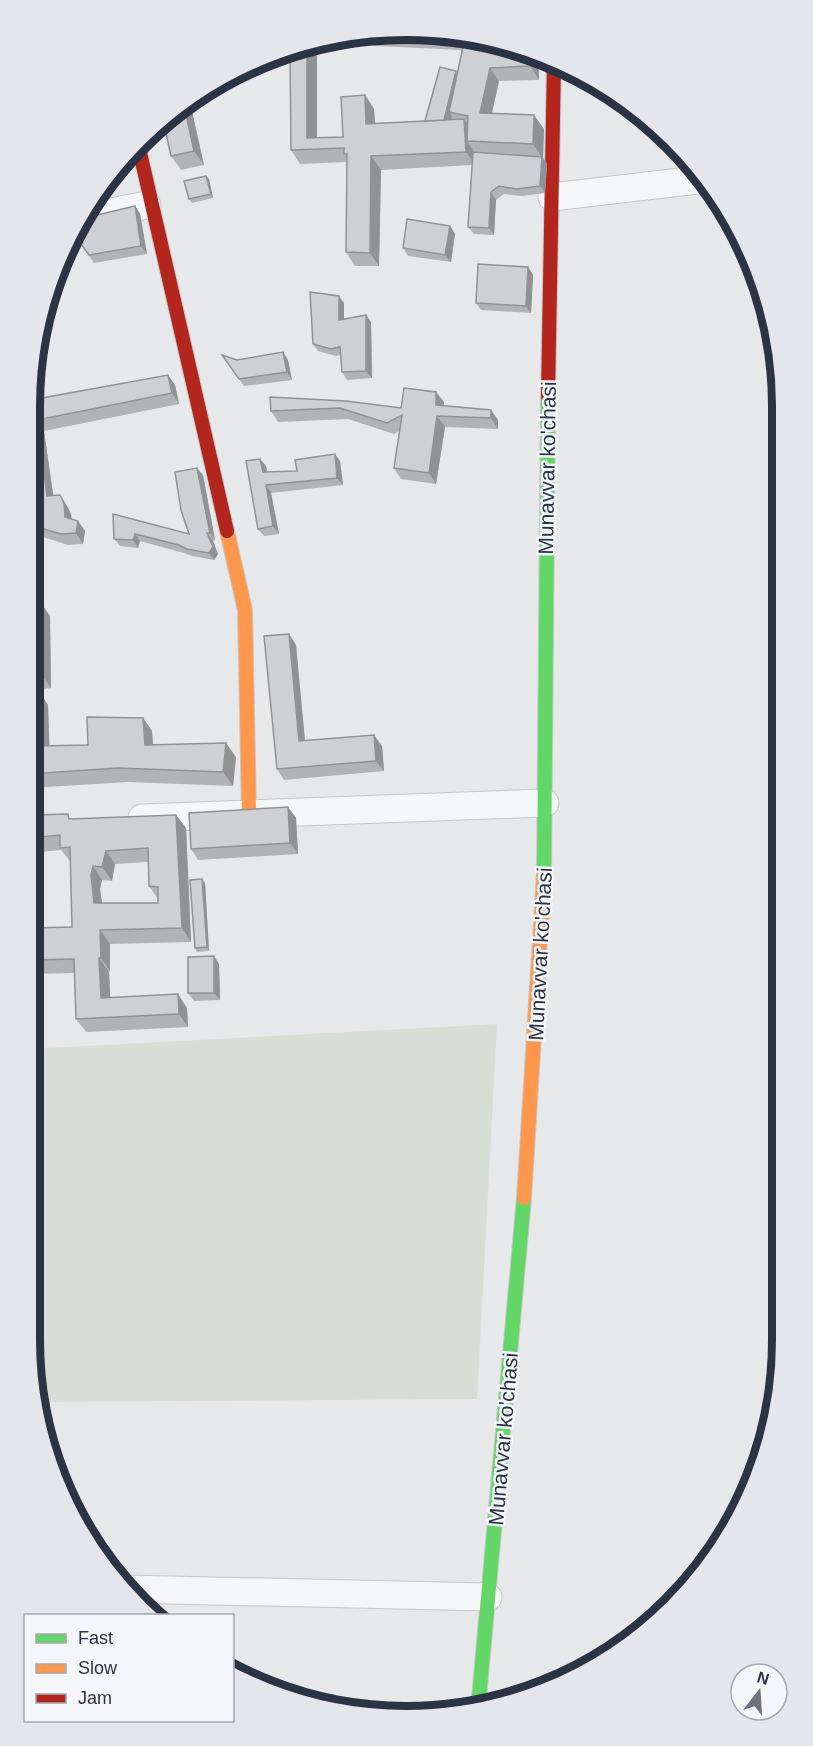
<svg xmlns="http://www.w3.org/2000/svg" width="813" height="1746" font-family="Arial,sans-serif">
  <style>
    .green { fill: #d6ded6 }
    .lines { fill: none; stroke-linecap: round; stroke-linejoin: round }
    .street-casing { stroke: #c4c6c8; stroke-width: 29 }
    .fast-casing { stroke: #c4c6c8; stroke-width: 16 }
    .slow-casing { stroke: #c4c6c8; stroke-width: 16 }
    .jam-casing { stroke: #c4c6c8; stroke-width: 16 }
    .street { stroke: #f5f6f7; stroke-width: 27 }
    .fast { stroke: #63d668; stroke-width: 14 }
    .slow { stroke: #ff974d; stroke-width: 14 }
    .jam { stroke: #b3261e; stroke-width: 14 }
    .wall { fill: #b1b3b5; fill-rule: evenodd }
    .shaded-wall { fill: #909294 }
    .building { fill: #ced0d3; stroke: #909294; stroke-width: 1.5; fill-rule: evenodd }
    .labels { text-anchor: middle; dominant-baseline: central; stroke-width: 5; stroke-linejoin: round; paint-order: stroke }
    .street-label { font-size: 21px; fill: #2b3445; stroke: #f4f6f9 }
    .rim { fill: none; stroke: #2b3445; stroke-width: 8 }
  </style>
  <rect width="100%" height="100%" fill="#e6e8ea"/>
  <polygon class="green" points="497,1024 477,1399 40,1402 30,1339 30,1049"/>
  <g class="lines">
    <defs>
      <g id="street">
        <polyline points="552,197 706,179"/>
        <polyline points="90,216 147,205"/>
        <polyline points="142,818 545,803"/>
        <polyline points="125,1589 488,1597"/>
      </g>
      <g id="fast">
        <polyline points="544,874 548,396"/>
        <polyline points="478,1709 524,1198"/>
      </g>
      <g id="slow">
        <polyline points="227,531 245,610 249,814"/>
        <polyline points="524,1198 544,874"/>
      </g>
      <g id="jam">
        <polyline points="138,144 227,531"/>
        <polyline points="548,396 554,61"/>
      </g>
    </defs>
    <use href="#street" class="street-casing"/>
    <use href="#fast" class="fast-casing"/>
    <use href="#slow" class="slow-casing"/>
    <use href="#jam" class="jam-casing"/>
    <use href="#street" class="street"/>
    <use href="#fast" class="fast"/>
    <use href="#slow" class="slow"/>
    <use href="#jam" class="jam"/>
  </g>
  <g class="wall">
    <polygon points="406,30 538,56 539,80 499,81 492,113 544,129 543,158 547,164 545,193 522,196 504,194 496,200 494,235 474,234 468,227 472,165 381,170 379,266 355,266 346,252 347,162 300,164 291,150 317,48 317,138 343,137 365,95 374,109 375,123 425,121 457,73 462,50 334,44"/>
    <polygon points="191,107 204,165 181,170 171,156"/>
    <polygon points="206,176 209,179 213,198 192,203 189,199"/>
    <polygon points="135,206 140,214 147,254 94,263 76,237"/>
    <polygon points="450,226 455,234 451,262 408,256 403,248"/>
    <polygon points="528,267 533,275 531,313 481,310 476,303"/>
    <polygon points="344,303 344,319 366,315 371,322 372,378 347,380 342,372 341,355 336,356 318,351 313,344"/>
    <polygon points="222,355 237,360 288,360 292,380 244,386"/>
    <polygon points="168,375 175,385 179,404 44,431 53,495 60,495 67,506 71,514 72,519 85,531 83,544 68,545 34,534 30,528 30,406"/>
    <polygon points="436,392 444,402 444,406 491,410 498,420 498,429 445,427 436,484 401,479 394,468 399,431 394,434 348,419 278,422 271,411 270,397 401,408"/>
    <polygon points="260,459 266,466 267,472 297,471 340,461 343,485 271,493 279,534 264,536 258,529"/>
    <polygon points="203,475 215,540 213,541 218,554 214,560 192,556 184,553 140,541 138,548 120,546 114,539 113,514 189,534"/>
    <polygon points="30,569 35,570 43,581 43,606 50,616 51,688 30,691"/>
    <polygon points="289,634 296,645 305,741 374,735 382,746 384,771 284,780 277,769"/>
    <polygon points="30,691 39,691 48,705 49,746 88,745 143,718 152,731 153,744 236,757 233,786 128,782 30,788"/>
    <polygon points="288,807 296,818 298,854 198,860 191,849"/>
    <path d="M30,815L72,819L176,815L186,828L191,942L110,944V971L109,972L110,998L187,1008L188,1027L86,1032L76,1019L74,973L30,974V928L72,927L70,861L61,850L30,853ZM148,862L149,886L158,899V903H102L100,889L102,880L112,881L115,864Z"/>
    <polygon points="205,883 209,951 197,952 195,948"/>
    <polygon points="214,956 219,964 220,1000 194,1001 188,993"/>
  </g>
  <g class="shaded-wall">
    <polygon points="317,48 317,149 307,138 307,50"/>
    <polygon points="529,54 538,56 539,80 530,66"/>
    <polygon points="490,68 499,81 489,126 480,113"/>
    <polygon points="456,71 461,79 449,112 452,116 448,133 442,125"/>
    <polygon points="365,95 374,109 376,137 366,124"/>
    <polygon points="191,107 204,165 194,151 185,110"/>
    <polygon points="534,115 544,129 543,158 547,164 545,193 540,186 542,157 533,144"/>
    <polygon points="464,119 473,133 467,141 475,153 475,165 466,152"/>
    <polygon points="371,156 381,170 379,266 370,253"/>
    <polygon points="206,176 209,179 213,198 211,194"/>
    <polygon points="491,192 496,200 494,235 489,228"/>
    <polygon points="135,206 140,214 147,254 141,246"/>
    <polygon points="450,226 455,234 451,262 445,255"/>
    <polygon points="528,267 533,275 531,313 526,306"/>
    <polygon points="339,296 344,303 344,327 339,320"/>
    <polygon points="366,315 371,322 372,378 366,371"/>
    <polygon points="283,352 288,360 292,380 287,372"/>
    <polygon points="168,375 175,385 179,404 172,393"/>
    <polygon points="436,392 444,402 444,416 436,405"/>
    <polygon points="491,410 498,420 498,429 491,418"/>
    <polygon points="437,416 445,427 436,484 429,473"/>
    <polygon points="37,420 44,431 55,507 47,496"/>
    <polygon points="335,454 340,461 343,485 337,478"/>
    <polygon points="260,459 266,466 268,480 263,472"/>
    <polygon points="197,468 203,475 215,540 210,533"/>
    <polygon points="266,485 271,493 279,534 273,526"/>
    <polygon points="60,495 67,506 71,514 72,528 65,517"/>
    <polygon points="78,521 85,531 83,544 76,533"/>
    <polygon points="207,533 213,541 218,554 214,560 209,553"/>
    <polygon points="135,534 140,541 138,548 133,540"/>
    <polygon points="35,570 43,581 43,606 50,616 51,688 44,678 36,600"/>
    <polygon points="289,634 296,645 306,752 299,741"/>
    <polygon points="39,691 48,705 50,760 40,746"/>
    <polygon points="143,718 152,731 154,758 145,745"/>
    <polygon points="374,735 382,746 384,771 376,761"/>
    <polygon points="226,743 236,757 233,786 223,772"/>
    <polygon points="288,807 296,818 298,854 290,843"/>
    <polygon points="176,815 186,828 191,942 182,928"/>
    <polygon points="106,851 115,864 112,881 102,867"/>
    <polygon points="93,866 102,880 100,889 104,917 94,903 91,875"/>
    <polygon points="202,879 205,883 209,951 207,947"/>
    <polygon points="100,930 110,944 110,971 101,958"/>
    <polygon points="214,956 219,964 220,1000 214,993"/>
    <polygon points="99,958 109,972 111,1012 101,998"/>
    <polygon points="178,994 187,1008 188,1027 179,1014"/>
  </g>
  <g class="building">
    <polygon points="406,30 435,36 388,34"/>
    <polygon points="464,42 529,54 530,66 490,68 480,113 534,115 533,144 467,141 468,116 449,112"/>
    <polygon points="307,50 307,138 343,137 341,97 365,95 366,124 464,119 466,152 371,156 370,253 346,252 347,154 344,154 344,148 291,150 290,53"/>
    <polygon points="440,67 456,71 444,120 425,121"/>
    <polygon points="185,110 194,151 171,156 164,124"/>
    <polygon points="473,152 542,157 540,186 516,189 499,186 491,192 489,228 468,227"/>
    <polygon points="206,176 211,194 189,199 184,181"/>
    <polygon points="135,206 141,246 89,255 76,237 89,217"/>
    <polygon points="407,219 450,226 445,255 403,248"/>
    <polygon points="478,264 528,267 526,306 476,303"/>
    <polygon points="310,292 339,296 339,320 366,315 366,371 342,372 340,347 331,349 313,344"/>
    <polygon points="283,352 287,372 239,379 222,355 237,360"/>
    <polygon points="168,375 172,393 37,420 47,496 60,495 64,503 65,517 78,521 76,533 61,534 30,525 30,406 31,400"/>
    <polygon points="404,388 436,392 436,405 491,410 491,418 437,416 429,473 394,468 402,415 387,423 340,408 271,411 270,397 346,401 401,408"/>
    <polygon points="335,454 337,478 266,485 273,526 258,529 246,461 260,459 263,472 297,471 295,460"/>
    <polygon points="197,468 210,533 207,533 213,547 209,553 187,549 179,545 135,534 133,540 114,539 113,514 189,534 181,510 175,472"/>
    <polygon points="30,569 35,570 36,600 42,605 44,678 30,679"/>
    <polygon points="289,634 299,741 374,735 376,761 277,769 264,636"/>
    <polygon points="30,691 39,691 40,746 88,745 87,717 143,718 145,745 226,743 223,772 118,768 30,774"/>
    <polygon points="288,807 290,843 191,849 189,813"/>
    <path d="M68,814L69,819L176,815L182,928L100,930L101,958H99L101,998L178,994L179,1014L76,1019L74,959L30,960V928L72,927L70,847L60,848V835L30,838V815ZM148,848L149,886L158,887V903H94L91,875L93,866L102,867L106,851Z"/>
    <polygon points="202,879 207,947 195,948 190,880"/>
    <polygon points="214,956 214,993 188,993 188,957"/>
  </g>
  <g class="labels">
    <g class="street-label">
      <text transform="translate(547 468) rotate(-89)">Munavvar ko'chasi</text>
      <text transform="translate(540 954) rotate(-87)">Munavvar ko'chasi</text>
      <text transform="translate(503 1439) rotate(-85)">Munavvar ko'chasi</text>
    </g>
  </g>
  <path d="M0 0H813V1746H0ZM406 40H406A366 366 0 0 1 772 406V1340A366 366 0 0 1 406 1706H406A366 366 0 0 1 40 1340V406A366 366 0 0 1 406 40Z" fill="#e4e6eb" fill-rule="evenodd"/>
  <path class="rim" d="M406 40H406A366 366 0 0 1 772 406V1340A366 366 0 0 1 406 1706H406A366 366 0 0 1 40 1340V406A366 366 0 0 1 406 40Z"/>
  <rect x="24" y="1614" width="210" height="108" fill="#f4f6f9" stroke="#a4a8b1" stroke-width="1.5"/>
  <rect x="36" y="1634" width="30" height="9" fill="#63d668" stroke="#a4a8b1" stroke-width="1.5"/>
  <text x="78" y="1644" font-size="18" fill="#2b3445">Fast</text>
  <rect x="36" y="1664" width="30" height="9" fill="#ff974d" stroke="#a4a8b1" stroke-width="1.5"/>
  <text x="78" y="1674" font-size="18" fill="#2b3445">Slow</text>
  <rect x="36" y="1694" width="30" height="9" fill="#b3261e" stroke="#a4a8b1" stroke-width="1.5"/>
  <text x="78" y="1704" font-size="18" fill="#2b3445">Jam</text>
  <g transform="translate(759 1692) rotate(17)"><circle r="28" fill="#f4f6f9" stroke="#a4a8b1" stroke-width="1.5"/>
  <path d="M0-4.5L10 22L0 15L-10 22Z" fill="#6c737f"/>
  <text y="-9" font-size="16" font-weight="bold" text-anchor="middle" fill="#2b3445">N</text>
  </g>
</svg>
